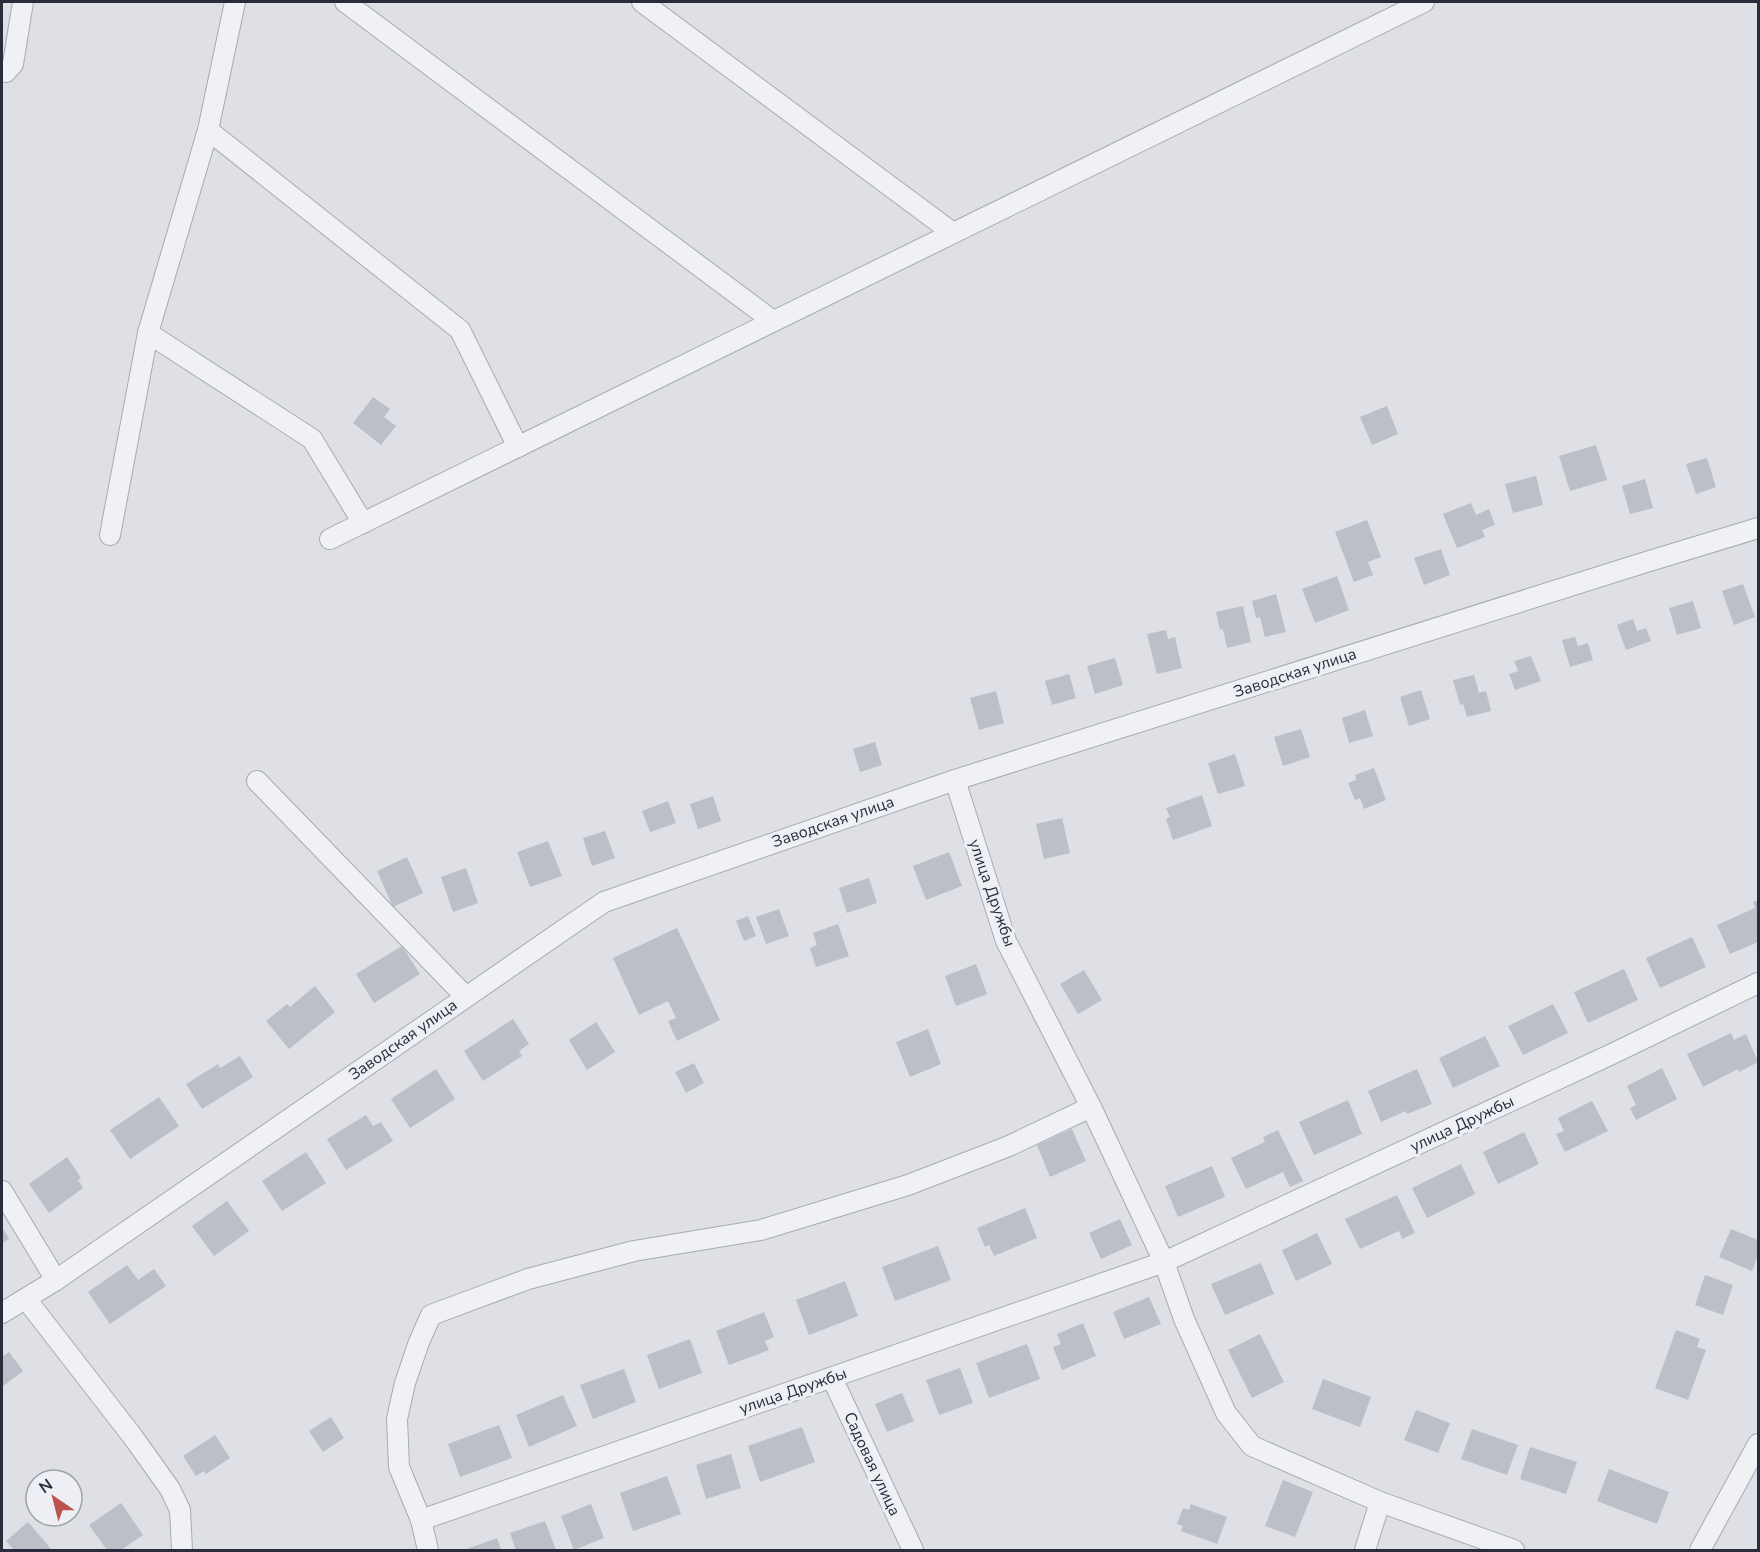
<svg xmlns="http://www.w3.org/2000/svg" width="1760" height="1552" font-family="'Nunito Sans',sans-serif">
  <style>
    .building { fill: #bcbec8 }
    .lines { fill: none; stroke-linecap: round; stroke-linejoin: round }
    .minor-casing { stroke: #a8aab3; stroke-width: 22 }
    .minor { stroke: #f0f1f4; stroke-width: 20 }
    .labels { text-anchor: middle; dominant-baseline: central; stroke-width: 6; stroke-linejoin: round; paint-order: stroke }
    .street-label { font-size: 16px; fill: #292c3b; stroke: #edeff4 }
  </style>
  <rect width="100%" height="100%" fill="#dee0e6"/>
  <g class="building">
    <polygon points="373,397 390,409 384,417 396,426 381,445 353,423"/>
    <polygon points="1387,406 1398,434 1372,445 1360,417"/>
    <polygon points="1596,445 1607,480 1570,491 1559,456"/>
    <polygon points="1707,458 1716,487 1696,494 1686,464"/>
    <polygon points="1536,476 1543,505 1513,513 1505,484"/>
    <polygon points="1645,479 1653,508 1630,514 1622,486"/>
    <polygon points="1471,503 1476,515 1489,509 1495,525 1482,530 1485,537 1457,548 1443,514"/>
    <polygon points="1367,520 1381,557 1368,562 1373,575 1354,582 1335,532"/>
    <polygon points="1441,549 1450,575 1424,585 1414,558"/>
    <polygon points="1337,576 1349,610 1315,623 1302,589"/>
    <polygon points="1743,584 1755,617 1734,625 1722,591"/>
    <polygon points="1276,594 1286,632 1265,637 1260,617 1256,618 1252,601"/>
    <polygon points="1693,601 1701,628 1677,635 1669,608"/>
    <polygon points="1243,606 1251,642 1227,648 1223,629 1220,630 1216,612"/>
    <polygon points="1633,619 1637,631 1646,628 1651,641 1626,650 1617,625"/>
    <polygon points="1166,630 1168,639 1175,637 1182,668 1157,674 1147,634"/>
    <polygon points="1575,637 1578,646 1588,643 1593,660 1570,667 1562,640"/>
    <polygon points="1531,656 1541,681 1515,690 1509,674 1518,671 1514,661"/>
    <polygon points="1115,658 1123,685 1095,694 1087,666"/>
    <polygon points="1069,674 1076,698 1052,705 1045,681"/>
    <polygon points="1474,675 1479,693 1486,691 1491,711 1467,717 1463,704 1460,705 1453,680"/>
    <polygon points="1421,690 1430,719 1409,726 1400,697"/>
    <polygon points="996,691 1004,723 979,730 970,698"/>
    <polygon points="1365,710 1373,736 1349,743 1342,718"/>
    <polygon points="1301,729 1310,757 1283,766 1274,737"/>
    <polygon points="875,742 882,765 860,772 853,749"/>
    <polygon points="1235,754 1245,786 1218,794 1208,763"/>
    <polygon points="1374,768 1386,800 1364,809 1360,798 1355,800 1348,783 1356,780 1355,775"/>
    <polygon points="1202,795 1212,826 1173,840 1166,819 1170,817 1166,808"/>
    <polygon points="713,796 721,821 698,829 690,804"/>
    <polygon points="668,801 676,823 650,832 642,811"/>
    <polygon points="1062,818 1070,853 1044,859 1036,824"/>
    <polygon points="605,831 615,858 592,866 583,838"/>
    <polygon points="548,841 562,876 530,887 517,852"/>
    <polygon points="949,852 962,886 926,900 913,866"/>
    <polygon points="407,857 423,893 393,907 377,871"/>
    <polygon points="466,868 478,903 453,912 441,877"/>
    <polygon points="869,878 877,903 847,913 839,888"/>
    <polygon points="1758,900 1758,942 1730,954 1717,925 1755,908 1753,902"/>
    <polygon points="779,909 789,936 766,944 756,917"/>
    <polygon points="748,916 756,936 744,941 736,921"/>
    <polygon points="838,924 849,956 816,967 810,948 817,945 813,933"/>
    <polygon points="677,928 720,1020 677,1041 668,1021 676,1018 668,1001 639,1015 613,958"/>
    <polygon points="1692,937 1706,967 1660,988 1646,958"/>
    <polygon points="402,946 420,974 374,1003 356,974"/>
    <polygon points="976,964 987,994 956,1006 945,976"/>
    <polygon points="1624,969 1638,1000 1588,1023 1574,992"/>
    <polygon points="1084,970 1102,1000 1078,1014 1060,984"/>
    <polygon points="315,986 335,1012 289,1049 266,1021 287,1004 290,1007"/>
    <polygon points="1553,1004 1568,1033 1523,1055 1508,1026"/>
    <polygon points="513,1019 529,1044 519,1051 522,1056 483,1081 464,1051"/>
    <polygon points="596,1022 615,1052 587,1070 569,1040"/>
    <polygon points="928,1029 941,1064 910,1077 896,1042"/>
    <polygon points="1731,1033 1734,1040 1746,1034 1758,1062 1739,1072 1738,1069 1703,1087 1687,1054"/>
    <polygon points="1485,1036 1500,1066 1453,1088 1439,1058"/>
    <polygon points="240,1056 253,1077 202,1109 186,1084 218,1064 220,1068"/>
    <polygon points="694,1063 704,1083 686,1093 675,1072"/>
    <polygon points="1662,1068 1677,1099 1636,1120 1630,1108 1636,1105 1627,1086"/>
    <polygon points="436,1069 455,1099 410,1128 391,1099"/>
    <polygon points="1417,1069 1432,1104 1407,1114 1406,1111 1381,1122 1368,1091"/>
    <polygon points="159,1097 179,1126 130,1159 110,1130"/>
    <polygon points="1348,1100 1362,1134 1314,1155 1299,1122"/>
    <polygon points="1592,1101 1608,1131 1565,1152 1556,1134 1564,1131 1558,1118"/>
    <polygon points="366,1115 373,1126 381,1122 393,1141 346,1170 327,1139"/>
    <polygon points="1072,1129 1086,1161 1050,1177 1037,1145"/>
    <polygon points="1278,1130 1303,1181 1290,1187 1283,1172 1246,1189 1231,1158 1265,1142 1263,1137"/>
    <polygon points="1524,1132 1539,1164 1498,1184 1483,1152"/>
    <polygon points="306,1152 326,1183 282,1211 262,1181"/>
    <polygon points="67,1157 81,1178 78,1180 83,1188 49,1213 29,1184"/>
    <polygon points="1461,1164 1475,1194 1427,1218 1412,1188"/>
    <polygon points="1212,1166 1225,1197 1178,1217 1165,1186"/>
    <polygon points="1397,1195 1415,1233 1402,1239 1399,1231 1360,1249 1345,1219"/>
    <polygon points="227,1201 249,1231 214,1256 192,1226"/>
    <polygon points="1025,1208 1037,1238 994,1256 989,1245 985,1247 977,1228"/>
    <polygon points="1120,1219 1132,1245 1101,1259 1089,1233"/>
    <polygon points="2,1227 9,1239 2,1243"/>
    <polygon points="1731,1229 1758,1240 1758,1255 1752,1271 1719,1257"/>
    <polygon points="1317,1233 1332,1264 1296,1281 1282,1250"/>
    <polygon points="938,1246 951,1280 895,1301 882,1267"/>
    <polygon points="1261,1263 1274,1294 1225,1315 1211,1284"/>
    <polygon points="127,1265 138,1280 154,1269 166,1286 110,1324 88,1292"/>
    <polygon points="1705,1275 1733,1285 1723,1315 1695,1305"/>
    <polygon points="845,1281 858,1316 809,1335 796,1300"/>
    <polygon points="1149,1297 1161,1324 1124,1339 1113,1312"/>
    <polygon points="764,1312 774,1337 765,1341 769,1350 729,1365 716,1331"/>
    <polygon points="1083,1323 1096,1356 1062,1370 1053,1347 1061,1344 1057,1334"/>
    <polygon points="1676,1330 1700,1339 1697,1347 1706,1350 1688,1400 1655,1388"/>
    <polygon points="1260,1334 1284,1382 1252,1398 1228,1350"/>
    <polygon points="690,1339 702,1373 659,1389 647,1355"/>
    <polygon points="1027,1344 1040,1379 989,1398 976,1363"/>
    <polygon points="9,1352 23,1371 2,1387 2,1357"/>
    <polygon points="960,1368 973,1403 939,1415 926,1380"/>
    <polygon points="624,1369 636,1402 593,1419 580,1385"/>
    <polygon points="1323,1379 1371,1397 1360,1427 1312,1409"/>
    <polygon points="902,1393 914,1421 887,1432 875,1404"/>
    <polygon points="563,1395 577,1426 529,1447 516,1415"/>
    <polygon points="1416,1410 1450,1423 1438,1453 1404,1440"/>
    <polygon points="331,1417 344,1438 323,1452 309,1431"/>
    <polygon points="499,1425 512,1458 460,1477 448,1444"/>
    <polygon points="802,1427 815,1462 760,1482 748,1446"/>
    <polygon points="1472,1429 1518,1445 1507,1475 1461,1459"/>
    <polygon points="215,1435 230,1458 206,1474 204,1471 196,1476 183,1456"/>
    <polygon points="1530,1447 1577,1462 1566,1494 1520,1479"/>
    <polygon points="731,1454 741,1488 706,1499 696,1465"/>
    <polygon points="1609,1469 1669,1492 1657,1524 1597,1501"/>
    <polygon points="667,1476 681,1514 633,1531 620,1493"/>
    <polygon points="1283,1480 1313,1492 1295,1537 1265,1526"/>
    <polygon points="121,1503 143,1535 121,1550 107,1550 89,1525"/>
    <polygon points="591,1504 604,1538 574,1550 561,1516"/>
    <polygon points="1191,1504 1227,1517 1217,1544 1181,1531 1183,1526 1177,1524 1183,1508 1189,1510"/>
    <polygon points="545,1521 556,1550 516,1550 510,1533"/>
    <polygon points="28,1522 52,1550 14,1550 6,1541"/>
    <polygon points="497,1538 501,1550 468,1550 467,1549"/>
  </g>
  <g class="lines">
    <defs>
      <g id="minor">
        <polyline points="345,2 773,321"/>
        <polyline points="642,2 953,233"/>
        <polyline points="2,70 6,72 13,64 23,2"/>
        <polyline points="208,130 460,330 518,447"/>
        <polyline points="148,333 312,439 363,523"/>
        <polyline points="110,535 148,333 208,130 235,2"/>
        <polyline points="330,539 1424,2"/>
        <polyline points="955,780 1006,941 1091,1107 1164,1262 1184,1319 1226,1413 1252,1446 1380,1502 1514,1550"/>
        <polyline points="257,781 466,997"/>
        <polyline points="2,1191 56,1280"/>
        <polyline points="26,1299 133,1437 170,1489 180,1510 182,1550"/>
        <polyline points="2,1313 56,1280 604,902 955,780 1643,563 1758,528"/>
        <polyline points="832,1378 913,1550"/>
        <polyline points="421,1520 1164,1262 1612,1054 1758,983"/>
        <polyline points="428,1550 421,1520 399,1467 397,1419 405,1383 419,1342 431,1315 528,1279 634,1251 761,1230 908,1185 1009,1146 1091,1107"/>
        <polyline points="1365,1550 1380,1502"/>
        <polyline points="1700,1550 1758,1444"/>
      </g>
    </defs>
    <use href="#minor" class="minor-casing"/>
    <use href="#minor" class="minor"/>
  </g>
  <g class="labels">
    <g class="street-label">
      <text transform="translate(1295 673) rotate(-18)">Заводская улица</text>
      <text transform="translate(833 822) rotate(-19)">Заводская улица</text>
      <text transform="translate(992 893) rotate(71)">улица Дружбы</text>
      <text transform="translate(403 1040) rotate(-35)">Заводская улица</text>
      <text transform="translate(1462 1124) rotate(-25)">улица Дружбы</text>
      <text transform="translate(793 1391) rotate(-19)">улица Дружбы</text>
      <text transform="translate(872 1464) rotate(65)">Садовая улица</text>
    </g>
  </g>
  <rect width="1760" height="1552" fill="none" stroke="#292c3b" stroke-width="6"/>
  <g transform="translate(54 1498) rotate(325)"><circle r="28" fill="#edeff4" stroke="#9fa1aa" stroke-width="1.5"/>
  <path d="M0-4.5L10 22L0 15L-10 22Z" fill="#bd5351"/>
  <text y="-9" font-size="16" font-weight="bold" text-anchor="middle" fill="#292c3b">N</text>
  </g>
</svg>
